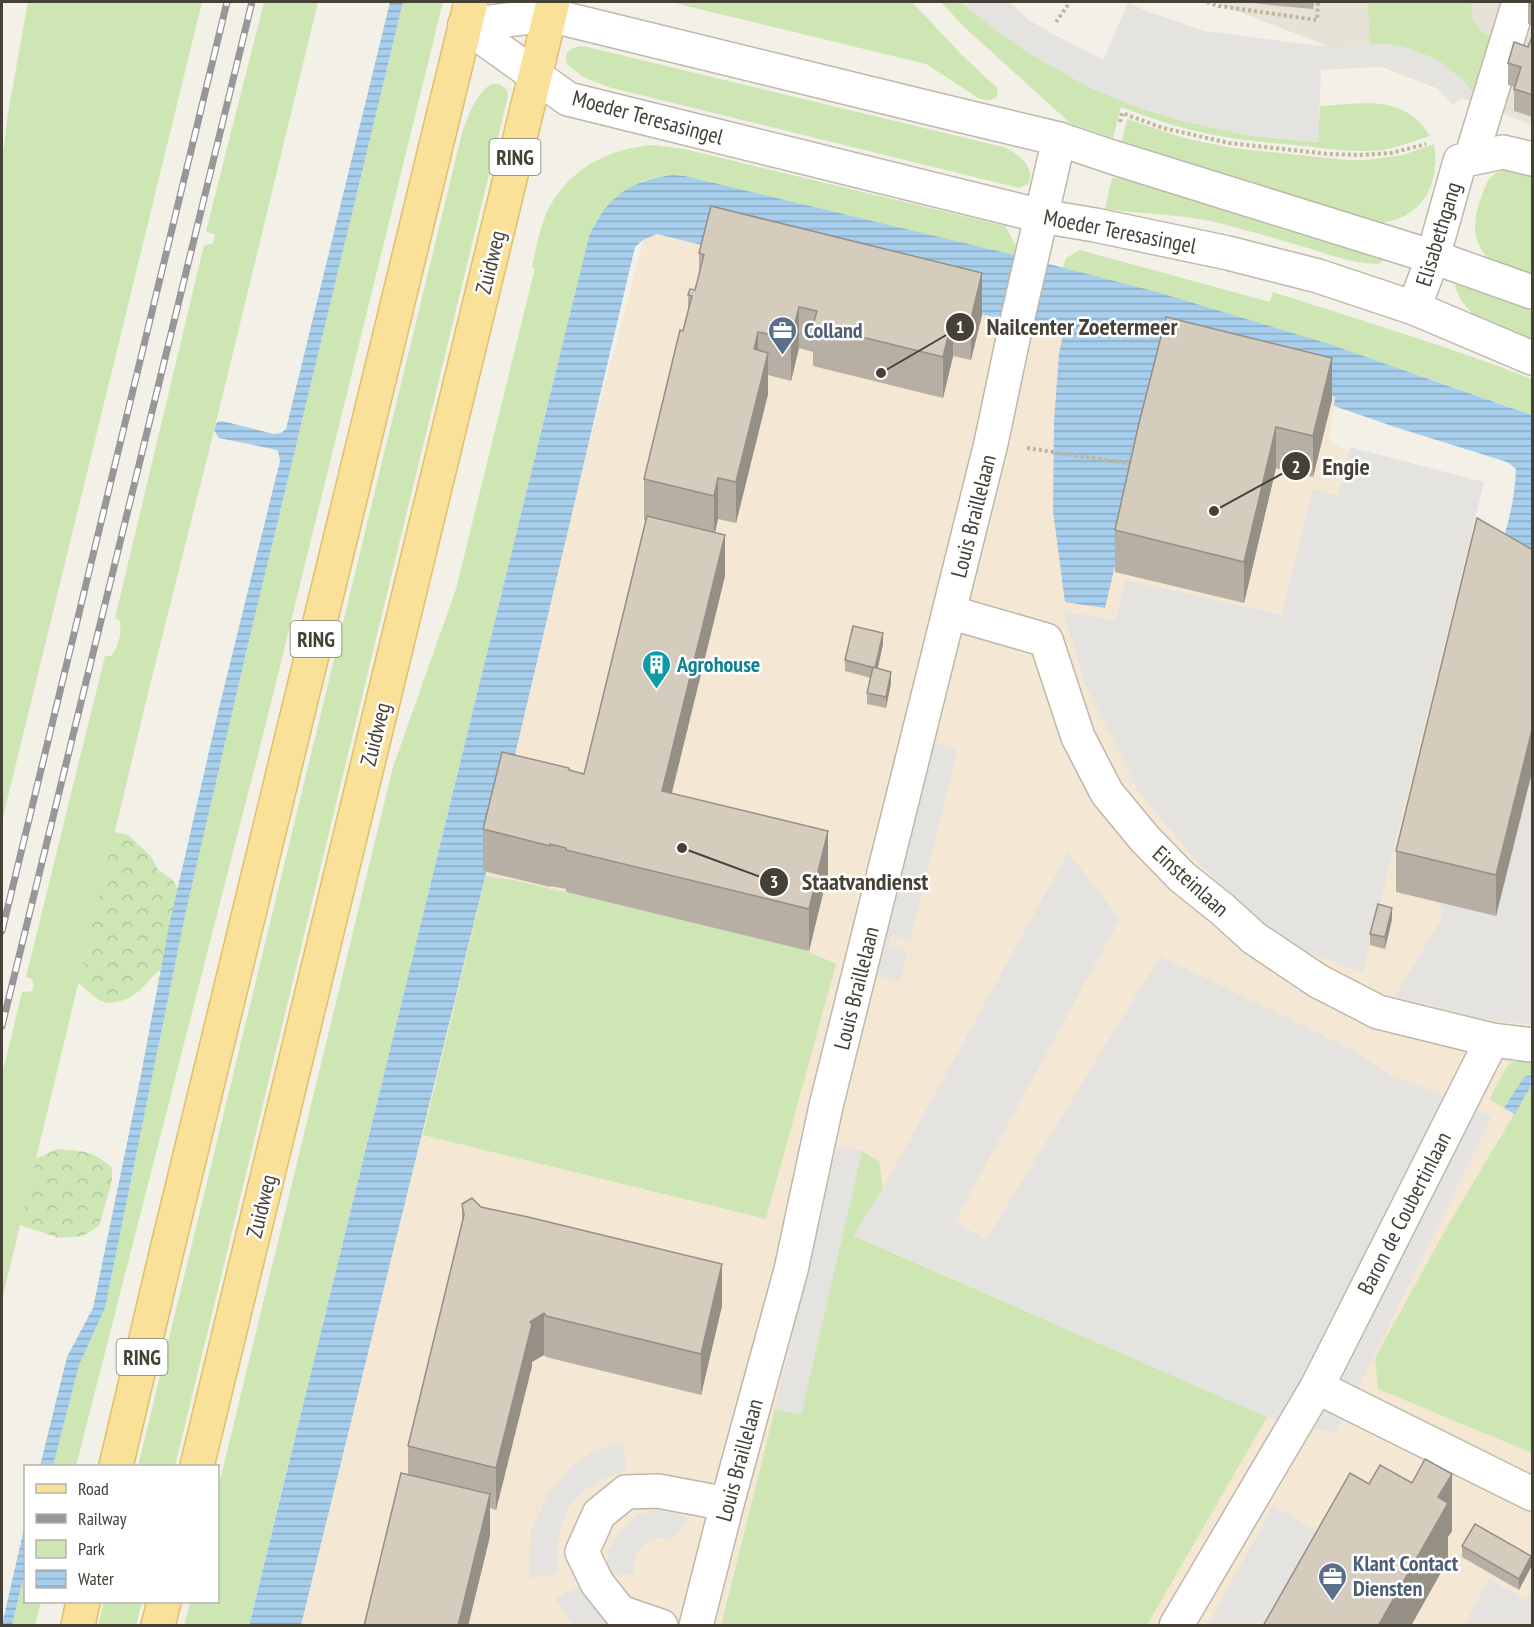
<svg xmlns="http://www.w3.org/2000/svg" width="1534" height="1627" font-family="'PT Sans Narrow',sans-serif">
  <style>
    .residential { fill: #e7e2d6 }
    .commercial { fill: #f4e8d4 }
    .green { fill: #cde6b3 }
    .forest { fill: url(#forest-crowns) }
    .parking { fill: #e5e3e0 }
    .water { fill: url(#water-rules) }
    .lines { fill: none; stroke-linecap: round; stroke-linejoin: round }
    .minor-casing { stroke: #beb8ab; stroke-width: 36 }
    .major-casing { stroke: #dfbf6a; stroke-width: 36 }
    .path { stroke: #c0b49d; stroke-width: 4; stroke-dasharray: 3 3; stroke-linecap: butt }
    .minor { stroke: #fff; stroke-width: 33 }
    .major { stroke: #fae19a; stroke-width: 33 }
    .rail-casing { stroke: #979797; stroke-width: 7 }
    .rail { stroke: #fff; stroke-width: 4.5; stroke-dasharray: 14; stroke-linecap: butt }
    .wall { fill: #b7afa3 }
    .shaded-wall { fill: #958f85 }
    .building { fill: #d5ccbe; stroke: #958f85; stroke-width: 1.5 }
    .labels { text-anchor: middle; dominant-baseline: central; stroke-width: 5; stroke-linejoin: round; paint-order: stroke }
    .shield { fill: #fff; stroke: #7e7a73; stroke-width: 1.5 }
    .shield-label { font-size: 21px; font-weight: bold; fill: #464137 }
    .street-label { font-size: 22px; fill: #464137; stroke: #fff }
    .service-label { font-size: 22px; font-weight: bold; fill: #4e5e75; stroke: #fff; text-anchor: start }
    .culture-label { font-size: 22px; font-weight: bold; fill: #0d838f; stroke: #fff; text-anchor: start }
    .leader { fill: none; stroke: #464137; stroke-width: 2 }
    .callout-dot { fill: #464137; stroke: #fff; stroke-width: 2 }
    .mark-label { font-size: 18px; text-anchor: middle; font-weight: bold; fill: #fff }
    .callout-label { font-size: 24px; text-anchor: middle; font-weight: bold; fill: #464137; stroke: #fff; stroke-width: 5; stroke-linejoin: round; paint-order: stroke }
  </style>
  <defs>
    <pattern id="forest-crowns" width="20" height="18" patternUnits="userSpaceOnUse" patternTransform="scale(1.5)"><rect width="20" height="18" fill="#cde6b3"/><path d="M2 6a3 3 0 1 1 6 0M12 15a3 3 0 1 1 6 0" fill="none" stroke="#b1c69b"/></pattern>
    <pattern id="water-rules" width="6" height="5" patternUnits="userSpaceOnUse" patternTransform="scale(1.5)"><rect width="6" height="5" fill="#a7cfed"/><path d="M0 2.5h6" fill="none" stroke="#8aaac1"/></pattern>
  </defs>
  <rect width="100%" height="100%" fill="#f3f0e8"/>
  <polygon class="residential" points="1214,2 1532,2 1532,125 1496,111"/>
  <polygon class="commercial" points="650,217 1336,392 1329,440 1532,573 1532,1625 270,1626"/>
  <g class="green">
    <polygon points="28,2 202,2 2,821 2,160 9,107"/>
    <path d="M264,2H318L215,427L153,673L2,1300V1075L22,992L32,991L34,984L32,979L26,977L105,656H111C120,644 121,635 120,621L115,618L204,245L212,244L215,235L206,231Z"/>
    <polygon points="403,2 443,2 266,723 76,1466 53,1466 79,1365 105,1308 186,911 247,649"/>
    <path d="M670,2H912L962,55L997,88C1000,101 990,101 980,99L926,64Z"/>
    <path d="M941,2H961L992,27L1030,54L1091,88L1140,108L1186,122L1252,136L1318,142L1320,106C1362,104 1404,93 1430,136C1414,141 1399,147 1382,150C1356,153 1330,149 1304,146C1271,143 1237,140 1204,133C1175,127 1148,117 1121,107L1113,138L1070,123L963,26Z"/>
    <polygon points="1368,2 1471,2 1473,20 1483,34 1495,36 1477,91 1472,90 1460,77 1412,49 1386,44 1370,45"/>
    <path d="M583,46L1003,147C1017,152 1037,168 1028,184L1019,188L608,87L581,76L567,64C563,51 571,47 583,46Z"/>
    <path d="M492,84H499L507,90L508,96L175,1466H138L462,133C467,118 477,91 492,84Z"/>
    <path d="M1127,119L1184,138L1232,148L1347,160H1367L1403,155L1434,144C1441,185 1421,221 1376,223L1122,141Z"/>
    <path d="M653,145L684,149L1005,226L1017,247L1015,256L685,176L672,175L642,181L597,219L589,236L249,1625L184,1626L190,1602H218V1489L393,767L456,589L535,268L532,267C537,246 540,223 551,204C573,167 611,148 653,145Z"/>
    <path d="M1511,169L1527,174L1532,179V279C1521,274 1499,268 1490,260C1470,240 1473,219 1482,195C1485,188 1487,180 1493,175C1498,171 1505,170 1511,169Z"/>
    <path d="M1112,178L1132,179L1381,252L1384,260L1379,264C1354,264 1331,255 1308,248C1278,239 1249,231 1219,223C1182,214 1142,214 1105,209Z"/>
    <path d="M1080,250L1270,302L1273,292C1360,320 1447,346 1532,379V415C1378,359 1222,309 1063,268L1066,258Z"/>
    <polygon points="1457,282 1532,304 1532,342 1481,322 1462,302 1455,288"/>
    <polygon points="486,876 513,880 803,949 836,964 766,1219 423,1135"/>
    <polygon points="1519,1059 1532,1059 1532,1075 1524,1077 1504,1108 1489,1099 1508,1065"/>
    <polygon points="1532,1084 1532,1453 1378,1389 1375,1358 1447,1227"/>
    <polygon points="862,1151 879,1161 883,1188 854,1236 1267,1417 1147,1625 721,1626 775,1409 801,1414"/>
    <polygon points="25,1571 26,1602 41,1602 35,1625 12,1626"/>
    <polygon points="104,1602 142,1602 136,1625 98,1625"/>
  </g>
  <g class="forest">
    <path d="M114,832L128,835L151,856L158,870L173,880L178,890L161,970C153,974 150,980 144,986C134,997 116,1007 101,1001C93,997 85,988 78,983Z"/>
    <path d="M57,1149C82,1151 93,1150 112,1168V1181L99,1226L83,1236L59,1238L20,1225L36,1159Z"/>
  </g>
  <g class="parking">
    <polygon points="961,2 1009,2 1029,20 1053,34 1103,60 1128,3 1149,12 1204,31 1321,46 1386,44 1400,46 1429,56 1446,65 1472,90 1453,105 1434,85 1402,71 1379,67 1321,70 1318,142 1252,136 1186,122 1140,108 1091,88 1030,54 992,27"/>
    <polygon points="1350,447 1484,482 1363,973 1304,951 1273,932 1204,869 1139,793 1086,686 1063,611 1115,621 1126,580 1282,615 1313,489 1338,496"/>
    <polygon points="1532,715 1532,1025 1481,1019 1395,996 1443,916 1432,884"/>
    <polygon points="934,743 958,750 910,940 892,935 889,946 908,951 900,981 876,975"/>
    <polygon points="1068,852 1120,919 955,1221 986,1240 1160,956 1343,1045 1393,1076 1492,1116 1336,1433 1267,1417 854,1235 883,1188"/>
    <polygon points="837,1146 862,1151 801,1415 775,1409"/>
    <polygon points="623,1441 626,1471 603,1479 587,1488 568,1508 558,1537 557,1574 529,1578 531,1531 548,1493 572,1466 593,1452"/>
    <polygon points="1273,1506 1335,1541 1288,1625 1207,1626"/>
    <polygon points="662,1508 686,1517 688,1520 672,1540 663,1538 650,1540 635,1555 634,1574 607,1576 608,1550 620,1531 637,1515"/>
    <polygon points="1489,1579 1527,1600 1532,1591 1532,1625 1464,1625"/>
    <polygon points="579,1586 602,1619 614,1625 573,1625 555,1598"/>
  </g>
  <g class="water">
    <polygon points="390,2 403,2 247,649 186,911 105,1308 79,1365 53,1466 40,1466 67,1357 93,1308 140,1080 169,926 219,708 280,461 278,451 273,449 219,438 214,430 217,422 222,421 274,434 281,433 286,429"/>
    <path d="M672,175L685,176L1010,254L1157,292L1329,344L1532,415V588L1495,564C1506,533 1515,502 1516,469L1507,462L1395,427L1334,406L1335,397L1164,356L1105,608L1065,602L1053,511L1054,422L1059,354L1063,334L657,234L643,240L635,247L509,780L301,1625L249,1626L589,236C607,197 629,181 672,175Z"/>
    <polygon points="1532,1075 1532,1084 1515,1114 1504,1108 1524,1077"/>
    <polygon points="25,1524 25,1571 12,1625 2,1625"/>
  </g>
  <g class="lines">
    <defs>
      <g id="minor">
        <polyline points="465,25 568,99 1041,216 1095,225 1228,253 1318,276 1414,308 1532,358"/>
        <polyline points="465,25 549,15 942,111 1059,139 1112,157 1433,257 1532,292"/>
        <polyline points="1471,158 1519,2"/>
        <polyline points="1414,308 1433,257 1460,161 1503,152 1532,159"/>
        <polyline points="949,612 1046,640 1078,737 1107,793 1145,839 1182,877 1222,909 1254,938 1318,981 1378,1012 1492,1040 1532,1045"/>
        <polyline points="1317,1387 1532,1494"/>
        <polyline points="661,1626 620,1612 597,1583 582,1552 599,1514 626,1492 658,1491 727,1504"/>
        <polyline points="696,1626 727,1504 791,1270 826,1106 991,443 1014,334 1059,139"/>
        <polyline points="1176,1626 1317,1387 1492,1040"/>
      </g>
      <g id="major">
        <polyline points="116,1466 166,1254 471,2"/>
        <polyline points="197,1466 553,2"/>
        <polyline points="78,1626 83,1602"/>
        <polyline points="158,1626 164,1602"/>
      </g>
    </defs>
    <use href="#minor" class="minor-casing"/>
    <use href="#major" class="major-casing"/>
    <g class="path">
      <polyline points="1207,2 1219,6 1317,20 1318,2"/>
      <polyline points="1056,22 1070,2"/>
      <polyline points="1120,122 1122,113 1163,128 1229,143 1328,154 1360,155 1391,153 1426,144"/>
      <polyline points="1027,448 1132,464"/>
    </g>
    <use href="#minor" class="minor"/>
    <use href="#major" class="major"/>
    <defs>
      <g id="rail">
        <polyline points="2,931 227,2"/>
        <polyline points="2,1026 252,2"/>
      </g>
    </defs>
    <use href="#rail" class="rail-casing"/>
    <use href="#rail" class="rail"/>
  </g>
  <g class="wall">
    <polygon points="1244,2 1314,2 1313,9 1279,6"/>
    <polygon points="1528,2 1533,2 1533,26 1528,24"/>
    <polygon points="1533,34 1533,117 1514,111 1514,87 1508,85 1508,63 1528,47"/>
    <polygon points="699,253 982,315 971,360 953,356 943,398 813,366 813,352 799,348 791,381 768,375 768,394 736,523 718,519 715,532 725,576 672,793 828,873 809,951 566,892 566,889 550,886 550,887 546,886 483,871 483,829 569,770 584,774 646,521 644,520 644,479 683,331 688,310 688,295 695,290 699,275"/>
    <polygon points="1332,400 1313,477 1276,468 1244,603 1115,572 1115,530 1139,423"/>
    <polygon points="1533,550 1533,768 1496,916 1396,892 1396,851"/>
    <polygon points="883,644 878,668 891,683 886,708 867,704 867,693 871,678 845,671 845,660"/>
    <polygon points="1392,919 1385,949 1370,945 1370,934"/>
    <polygon points="462,1204 481,1207 722,1306 701,1395 546,1357 544,1355 532,1362 532,1366 496,1510 490,1508 490,1536 468,1626 364,1626 408,1474 408,1446 462,1226"/>
    <polygon points="1462,1546 1531,1567 1519,1590 1462,1557"/>
  </g>
  <g class="shaded-wall">
    <polygon points="982,273 982,315 971,360 971,319"/>
    <polygon points="799,307 799,348 791,381 791,339"/>
    <polygon points="953,315 953,356 943,398 943,357"/>
    <polygon points="758,332 758,373 754,349"/>
    <polygon points="768,353 768,394 736,523 736,482"/>
    <polygon points="1332,358 1332,400 1313,477 1313,436"/>
    <polygon points="1276,427 1276,468 1244,603 1244,562"/>
    <polygon points="718,478 718,519 714,537 714,496"/>
    <polygon points="725,535 725,576 662,832 662,791"/>
    <polygon points="883,633 883,644 875,679 875,668"/>
    <polygon points="891,672 891,683 886,708 886,697"/>
    <polygon points="1533,726 1533,768 1496,916 1496,875"/>
    <polygon points="828,831 828,873 809,951 809,909"/>
    <polygon points="1392,908 1392,919 1385,949 1385,937"/>
    <polygon points="722,1264 722,1306 701,1395 701,1354"/>
    <polygon points="544,1313 544,1355 532,1362 532,1366 496,1510 496,1468 530,1322"/>
    <polygon points="1452,1474 1452,1531 1448,1537 1448,1560 1411,1626 1378,1626 1438,1497"/>
    <polygon points="490,1494 490,1536 468,1626 458,1626"/>
    <polygon points="1531,1556 1531,1567 1519,1590 1519,1579"/>
  </g>
  <g class="building">
    <polygon points="1533,34 1533,95 1514,89 1521,67 1508,63 1514,42 1528,47"/>
    <polygon points="711,206 982,273 971,319 953,315 943,357 813,325 817,311 799,307 791,339 758,332 754,349 768,353 736,482 718,478 714,496 644,479 680,330 683,331 692,296 688,295 690,289 695,290 704,255 699,253"/>
    <polygon points="1166,317 1332,358 1313,436 1276,427 1244,562 1115,530 1139,423"/>
    <polygon points="647,516 725,535 662,791 828,831 809,909 566,850 566,848 550,844 550,846 546,845 483,829 502,752 569,768 569,770 584,774"/>
    <polygon points="1477,518 1533,550 1533,726 1496,875 1396,851"/>
    <polygon points="853,626 883,633 875,668 845,660"/>
    <polygon points="873,667 891,672 886,697 867,693"/>
    <polygon points="1378,904 1392,908 1385,937 1370,934"/>
    <polygon points="472,1198 481,1207 528,1217 722,1264 701,1354 546,1316 544,1313 530,1322 532,1324 496,1468 408,1446 464,1215 462,1204"/>
    <polygon points="1425,1459 1452,1474 1438,1497 1448,1503 1378,1626 1263,1626 1350,1473 1369,1484 1380,1465 1412,1483"/>
    <polygon points="401,1473 490,1494 458,1626 364,1626"/>
    <polygon points="1475,1524 1531,1556 1519,1579 1462,1546"/>
  </g>
  <defs>
    <symbol id="office-pin" viewBox="-11 -11 22 30"><path d="M0 17L-7.5 6A9.5 9.5 0 1 1 7.5 6Z" fill="#5c6f8a" stroke="#fff"/><path d="M-6-3h4V-5.5h4V-3h4V5H-6ZM-1-4.5V-3h2v-1.5ZM-6 0V1H6V0Z" fill="#fff"/></symbol>
    <symbol id="building-pin" viewBox="-11 -11 22 30"><path d="M0 17L-7.5 6A9.5 9.5 0 1 1 7.5 6Z" fill="#0f9aa8" stroke="#fff"/><path d="M-4-6H4V6H1V3H-1V6H-4ZM-2.5-4.3h1.7v1.8h-1.7ZM.8-4.3h1.7v1.8H.8ZM-2.5-1h1.7V.8h-1.7ZM.8-1h1.7V.8H.8Z" fill="#fff"/></symbol>
  </defs>
  <g fill-rule="evenodd">
    <use href="#office-pin" x="766" y="314" width="33" height="45"/>
    <use href="#building-pin" x="640" y="648" width="33" height="45"/>
    <use href="#office-pin" x="1316" y="1560" width="33" height="45"/>
  </g>
  <g class="labels">
    <g class="shield">
      <rect x="489.5" y="139" width="51" height="36" rx="4.5"/>
      <rect x="290.5" y="621" width="51" height="36" rx="4.5"/>
      <rect x="116.5" y="1339" width="51" height="36" rx="4.5"/>
    </g>
    <g class="shield-label">
      <text x="515" y="157">RING</text>
      <text x="316" y="639">RING</text>
      <text x="142" y="1357">RING</text>
    </g>
    <g class="street-label">
      <text transform="translate(648 117) rotate(15)">Moeder Teresasingel</text>
      <text transform="translate(1120 231) rotate(11)">Moeder Teresasingel</text>
      <text transform="translate(1438 234) rotate(-73)">Elisabethgang</text>
      <text transform="translate(490 262) rotate(-76)">Zuidweg</text>
      <text transform="translate(973 516) rotate(-76)">Louis Braillelaan</text>
      <text transform="translate(375 734) rotate(-76)">Zuidweg</text>
      <text transform="translate(1191 881) rotate(42)">Einsteinlaan</text>
      <text transform="translate(856 988) rotate(-76)">Louis Braillelaan</text>
      <text transform="translate(261 1206) rotate(-76)">Zuidweg</text>
      <text transform="translate(1404 1213) rotate(-63)">Baron de Coubertinlaan</text>
      <text transform="translate(739 1460) rotate(-75)">Louis Braillelaan</text>
    </g>
    <g class="service-label">
      <text x="804" y="330">Colland</text>
      <text x="1353" y="1563">Klant Contact<tspan x="1353" dy="25">Diensten</tspan></text>
    </g>
    <g class="culture-label">
      <text x="677" y="664">Agrohouse</text>
    </g>
  </g>
  <path class="leader" d="M881 373L960 327M1214 511L1296 466M682 848L774 882"/>
  <g class="callout-dot">
    <circle cx="881" cy="373" r="6"/>
    <circle cx="1214" cy="511" r="6"/>
    <circle cx="682" cy="848" r="6"/>
    <circle cx="960" cy="327" r="15"/>
    <circle cx="1296" cy="466" r="15"/>
    <circle cx="774" cy="882" r="15"/>
  </g>
  <g class="mark-label">
    <text x="960" y="333">1</text>
    <text x="1296" y="473">2</text>
    <text x="774" y="888">3</text>
  </g>
  <g class="callout-label">
    <text x="1082" y="335">Nailcenter Zoetermeer</text>
    <text x="1346" y="475">Engie</text>
    <text x="865" y="890">Staatvandienst</text>
  </g>
  <rect width="1534" height="1627" fill="none" stroke="#464137" stroke-width="6"/>
  <rect x="24" y="1465" width="195" height="138" fill="#ffffff" stroke="#b5b3af" stroke-width="1.5"/>
  <rect x="36" y="1484" width="30" height="9" fill="#fae19a" stroke="#b5b3af" stroke-width="1.5"/>
  <text x="78" y="1495" font-size="18" fill="#464137">Road</text>
  <rect x="36" y="1514" width="30" height="9" fill="#979797" stroke="#b5b3af" stroke-width="1.5"/>
  <text x="78" y="1525" font-size="18" fill="#464137">Railway</text>
  <rect x="36" y="1540" width="30" height="18" fill="#cde6b3" stroke="#b5b3af" stroke-width="1.5"/>
  <text x="78" y="1555" font-size="18" fill="#464137">Park</text>
  <rect x="36" y="1570" width="30" height="18" fill="url(#water-rules)" stroke="#b5b3af" stroke-width="1.5"/>
  <text x="78" y="1585" font-size="18" fill="#464137">Water</text>
</svg>
